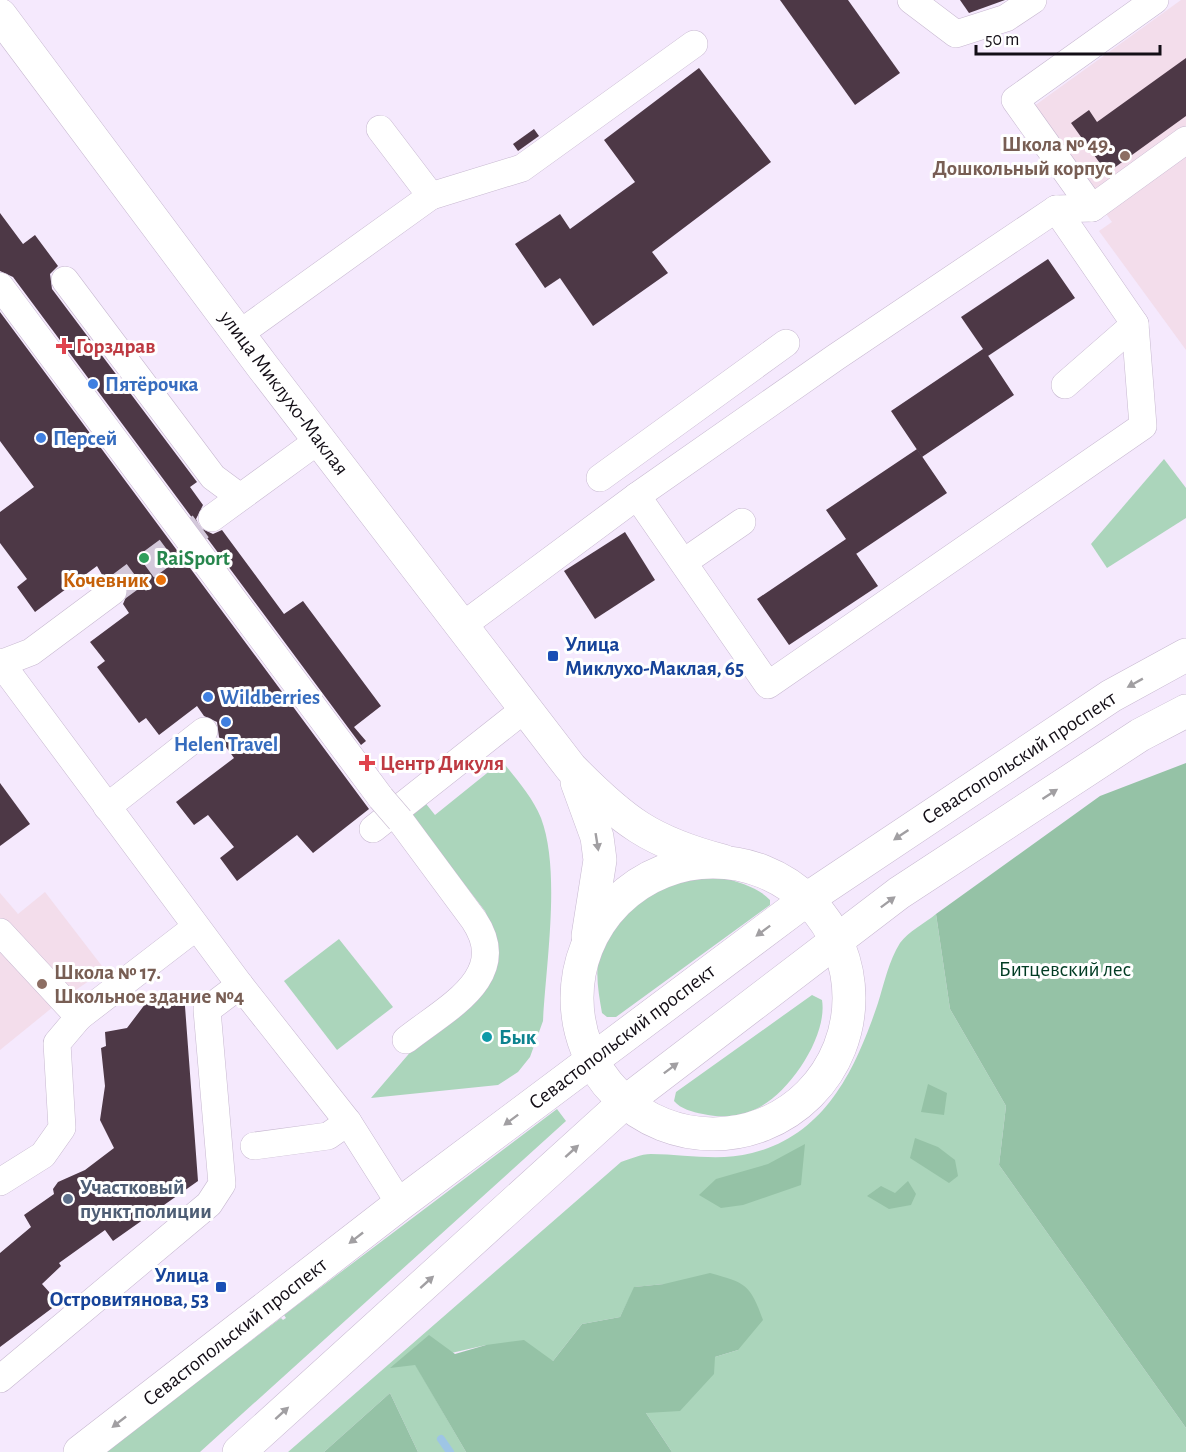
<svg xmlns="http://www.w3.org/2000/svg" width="1186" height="1452" font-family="'Alegreya Sans',sans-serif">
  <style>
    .education { fill: #f3ddeb }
    .green { fill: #abd5bb }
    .forest { fill: #95c2a6 }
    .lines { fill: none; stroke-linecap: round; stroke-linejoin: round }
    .stream { stroke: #9ec5e5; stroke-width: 8 }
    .building { fill: #4d3846 }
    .minor-tunnel { stroke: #d3c8da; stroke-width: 27; stroke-dasharray: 27 14; stroke-linecap: butt }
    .minor-casing { stroke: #c7b8d0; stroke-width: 28 }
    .major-casing { stroke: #c7b8d0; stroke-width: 34 }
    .minor { stroke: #fff; stroke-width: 27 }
    .major { stroke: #fff; stroke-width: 33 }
    .minor-bridge-casing { stroke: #c7b8d0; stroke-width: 28; stroke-linecap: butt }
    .minor-bridge { stroke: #fff; stroke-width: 27 }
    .oneway { fill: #a19fa2 }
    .education-dot { fill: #8d6e63; stroke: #fff; stroke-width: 2 }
    .health-dot { fill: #e0444e; stroke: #fff; stroke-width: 2 }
    .shop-dot { fill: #3f7fe0; stroke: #fff; stroke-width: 2 }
    .leisure-dot { fill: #2e9e5b; stroke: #fff; stroke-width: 2 }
    .food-dot { fill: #e8710a; stroke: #fff; stroke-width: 2 }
    .transit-dot { fill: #1a4fb4; stroke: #fff; stroke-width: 2 }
    .culture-dot { fill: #0f9aa8; stroke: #fff; stroke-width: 2 }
    .service-dot { fill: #5c6f8a; stroke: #fff; stroke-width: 2 }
    .labels { text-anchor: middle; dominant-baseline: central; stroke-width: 6; stroke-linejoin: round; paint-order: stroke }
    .education-label { font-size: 21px; font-weight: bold; fill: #785e54; stroke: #fff; text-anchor: end }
    .health-label { font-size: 21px; font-weight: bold; fill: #be3a42; stroke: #fff; text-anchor: start }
    .shop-label { font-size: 21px; font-weight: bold; fill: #366cbe; stroke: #fff; text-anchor: start }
    .street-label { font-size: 21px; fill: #130e16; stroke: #fff }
    .leisure-label { font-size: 21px; font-weight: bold; fill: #27864d; stroke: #fff; text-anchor: start }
    .food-label { font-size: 21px; font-weight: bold; fill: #c56008; stroke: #fff; text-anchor: end }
    .transit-label { font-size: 21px; font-weight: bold; fill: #164399; stroke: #fff; text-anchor: start }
    .park-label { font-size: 21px; fill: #013c23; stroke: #fff }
    .culture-label { font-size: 21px; font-weight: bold; fill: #0d838f; stroke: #fff; text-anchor: start }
    .service-label { font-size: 21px; font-weight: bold; fill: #4e5e75; stroke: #fff; text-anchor: start }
  </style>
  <rect width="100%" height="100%" fill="#f5e9fd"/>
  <g class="education">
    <polygon points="1181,0 1186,0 1186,350 1099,231 1112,222 1030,109"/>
    <polygon points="45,892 105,970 64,998 0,1050 0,893 18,914"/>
  </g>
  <g class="green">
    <polygon points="1164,459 1186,488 1186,518 1107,568 1091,544"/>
    <path d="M502,761C516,779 532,796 541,818C561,871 546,963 543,1021L530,1057L518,1072L498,1085L371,1098L413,1049L496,938L485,911L409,812L423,800L435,815Z"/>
    <path d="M723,877C739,883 758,887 770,900V905L616,1017H607L602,1013C599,995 595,975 599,957C613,900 671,878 723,877Z"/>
    <path d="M936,914L950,1009L1006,1106L999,1165L1186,1428V1452H672L646,1413L715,1357L738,1350L664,1284L635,1287L620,1317L582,1324L553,1361L486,1345L391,1367L415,1364L466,1452H418L390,1393L324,1452H288L621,1162C630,1159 641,1154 651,1154C685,1154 718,1162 752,1153C826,1135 856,1068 878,1003C884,984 889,960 900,943C908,932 925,923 936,914Z"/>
    <polygon points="339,939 393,1007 337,1050 284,981"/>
    <path d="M812,995L822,1000C828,1036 789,1094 756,1109C739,1117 721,1118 703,1114C692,1112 681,1109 674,1101L676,1092Z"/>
    <polygon points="557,1109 566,1121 200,1452 104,1452 281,1318 283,1320 286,1318 284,1315"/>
  </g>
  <g class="forest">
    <polygon points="1186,763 1186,1428 999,1165 1006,1106 950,1009 936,914 1100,796"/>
    <polygon points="928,1084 947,1093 944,1115 921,1112"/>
    <polygon points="915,1138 938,1147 955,1160 958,1176 949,1183 910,1158"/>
    <polygon points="805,1144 801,1185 743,1205 721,1208 699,1195 716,1179 768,1164"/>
    <polygon points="908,1181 916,1194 911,1205 889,1209 867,1196 881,1186 895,1193"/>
    <path d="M710,1273C746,1283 750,1284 763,1320L738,1350L715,1357L714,1374L680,1411L646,1413L672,1452H466L415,1365L390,1368L429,1335L455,1354L486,1345L524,1340L553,1361L582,1324L620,1317L634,1287L664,1284Z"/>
    <polygon points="390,1393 418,1452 324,1452"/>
  </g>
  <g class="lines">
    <polyline class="stream" points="441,1439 450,1452"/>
  </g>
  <g class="building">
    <polygon points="780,0 848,0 900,73 855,105"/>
    <polygon points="960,0 1005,0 969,13"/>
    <polygon points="1186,58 1186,116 1107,173 1071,123 1089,110 1097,122"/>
    <polygon points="699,68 771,162 652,252 668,273 593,326 560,278 545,288 515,244 560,214 570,229 635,182 604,140"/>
    <polygon points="534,129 539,136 518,151 513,144"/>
    <polygon points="0,213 23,244 35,235 58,266 50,274 52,289 197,482 190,487 203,505 196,519 200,528 213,534 222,530 284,614 303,601 381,706 354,727 366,741 361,745 13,277 0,271"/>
    <polygon points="1048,259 1075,298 988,356 985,351 1014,395 922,457 891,411 983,349 961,317"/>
    <polygon points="0,312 369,809 313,853 297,835 237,881 220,858 234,847 208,815 194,825 176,802 234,758 219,737 217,722 204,716 197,706 159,735 146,718 139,723 97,667 105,661 90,642 129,613 123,604 129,590 125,581 119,576 104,578 97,566 35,612 17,587 27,579 0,543 0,512 34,487 0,441"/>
    <polygon points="917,449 947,493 856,554 853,549 878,586 789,645 757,599 846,539 826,510"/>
    <polygon points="625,532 655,580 595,619 564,571"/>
    <polygon points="0,783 30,824 0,846"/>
    <polygon points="184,993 198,1181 113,1241 105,1230 59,1263 61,1266 42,1284 59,1303 0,1347 0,1253 31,1227 24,1215 54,1194 53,1189 58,1182 85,1170 114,1148 100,1120 105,1086 101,1048 106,1046 105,1032 127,1028 152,995"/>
  </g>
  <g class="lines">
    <polyline class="minor-tunnel" points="113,591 212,518"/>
    <defs>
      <g id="minor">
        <polyline points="911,0 956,34 1006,18 1033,0"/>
        <polyline points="431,196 522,168 694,44"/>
        <polyline points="1092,208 1015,100 1155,0"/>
        <polyline points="65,280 213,477 240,497"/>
        <polyline points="0,286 381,798"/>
        <polyline points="239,334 431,196 380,129"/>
        <polyline points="1065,385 1135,324"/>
        <polyline points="600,478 786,343"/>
        <polyline points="637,496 768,685 1143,426 1135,324 1056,209"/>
        <polyline points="212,518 319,440"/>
        <polyline points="684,562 742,522"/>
        <polyline points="462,626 637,496 836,357 1056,209 1092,208 1186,140"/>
        <polyline points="0,662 240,985 348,1122 400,1204"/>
        <polyline points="0,664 31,652 113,591"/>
        <polyline points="107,807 204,731"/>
        <path d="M400,820L474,920C512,977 446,1008 406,1040"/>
        <polyline points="373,829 526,708"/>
        <polyline points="0,932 79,1017"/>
        <polyline points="254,1146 328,1136 348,1122"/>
        <polyline points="0,1182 43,1155 62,1128 57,1043 79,1017 196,927"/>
        <polyline points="0,1379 209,1204 222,1184 207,1010 240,985"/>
      </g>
      <g id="major">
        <path d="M0,15L263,367L571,768C623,821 650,842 723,861"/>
        <polyline points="577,782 597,837 600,860 588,936"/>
        <circle cx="713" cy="998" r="136"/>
        <polyline points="80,1452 400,1204 810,897 1111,696 1186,655"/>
        <polyline points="239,1452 624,1103 899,893 1140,735 1186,711"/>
      </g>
    </defs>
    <use href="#minor" class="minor-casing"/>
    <use href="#major" class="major-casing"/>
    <use href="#minor" class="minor"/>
    <use href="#major" class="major"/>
    <defs>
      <polyline id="minor-bridge" points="381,798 400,820"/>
    </defs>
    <use href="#minor-bridge" class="minor-bridge-casing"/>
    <use href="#minor-bridge" class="minor-bridge"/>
  </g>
  <defs><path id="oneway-solid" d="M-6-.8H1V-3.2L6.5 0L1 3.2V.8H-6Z" transform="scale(1.5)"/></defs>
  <g class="oneway">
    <use href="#oneway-solid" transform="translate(1135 683) rotate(151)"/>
    <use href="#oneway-solid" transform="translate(1050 794) rotate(-33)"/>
    <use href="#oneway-solid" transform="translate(901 835) rotate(146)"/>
    <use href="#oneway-solid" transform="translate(597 842) rotate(81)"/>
    <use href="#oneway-solid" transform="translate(888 902) rotate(-37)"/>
    <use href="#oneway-solid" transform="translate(763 931) rotate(143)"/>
    <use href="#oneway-solid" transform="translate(671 1068) rotate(-37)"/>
    <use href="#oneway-solid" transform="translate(511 1120) rotate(143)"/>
    <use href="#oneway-solid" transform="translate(572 1151) rotate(-42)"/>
    <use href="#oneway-solid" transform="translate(356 1238) rotate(142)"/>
    <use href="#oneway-solid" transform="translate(427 1282) rotate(-42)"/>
    <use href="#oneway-solid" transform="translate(282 1413) rotate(-42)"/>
    <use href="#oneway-solid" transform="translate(119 1422) rotate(142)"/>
  </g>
  <g class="education-dot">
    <circle cx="1125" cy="156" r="6"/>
    <circle cx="42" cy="984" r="6"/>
  </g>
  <g class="health-dot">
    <path d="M61 337h6v6h6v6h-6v6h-6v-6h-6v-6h6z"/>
    <path d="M364 754h6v6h6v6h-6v6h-6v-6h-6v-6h6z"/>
  </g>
  <g class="shop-dot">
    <circle cx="93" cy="384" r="6"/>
    <circle cx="41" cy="438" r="6"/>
    <circle cx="208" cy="697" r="6"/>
    <circle cx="226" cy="722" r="6"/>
  </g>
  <circle class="leisure-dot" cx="144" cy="558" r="6"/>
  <circle class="food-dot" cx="161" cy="580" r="6"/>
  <g class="transit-dot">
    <rect x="547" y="650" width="12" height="12" rx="3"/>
    <rect x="215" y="1281" width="12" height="12" rx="3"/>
  </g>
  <circle class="culture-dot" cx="487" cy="1037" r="6"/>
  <circle class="service-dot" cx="68" cy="1199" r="6"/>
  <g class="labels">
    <g class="education-label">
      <text x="1113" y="144">Школа № 49.<tspan x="1113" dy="24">Дошкольный корпус</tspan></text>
      <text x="54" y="972" text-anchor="start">Школа № 17.<tspan x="54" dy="24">Школьное здание №4</tspan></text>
    </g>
    <g class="health-label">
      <text x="76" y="346">Горздрав</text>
      <text x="380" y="763">Центр Дикуля</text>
    </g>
    <g class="shop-label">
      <text x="105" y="384">Пятёрочка</text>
      <text x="53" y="438">Персей</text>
      <text x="220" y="697">Wildberries</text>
      <text x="226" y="744" text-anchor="middle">Helen Travel</text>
    </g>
    <g class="street-label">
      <text transform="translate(284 393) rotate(53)">улица Миклухо-Маклая</text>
      <text transform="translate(1019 758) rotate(-33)">Севастопольский проспект</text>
      <text transform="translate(622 1037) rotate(-37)">Севастопольский проспект</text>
      <text transform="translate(235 1332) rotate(-38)">Севастопольский проспект</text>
    </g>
    <g class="leisure-label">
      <text x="156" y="558">RaiSport</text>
    </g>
    <g class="food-label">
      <text x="149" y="580">Кочевник</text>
    </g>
    <g class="transit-label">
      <text x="565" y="644">Улица<tspan x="565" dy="24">Миклухо-Маклая, 65</tspan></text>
      <text x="209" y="1275" text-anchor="end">Улица<tspan x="209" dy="24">Островитянова, 53</tspan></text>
    </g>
    <g class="park-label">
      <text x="1065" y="969">Битцевский лес</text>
    </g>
    <g class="culture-label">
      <text x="499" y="1037">Бык</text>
    </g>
    <g class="service-label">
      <text x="80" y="1187">Участковый<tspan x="80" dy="24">пункт полиции</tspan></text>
    </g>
  </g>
  <path d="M976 45v9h184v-9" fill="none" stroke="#130e16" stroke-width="3"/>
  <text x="985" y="45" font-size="18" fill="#130e16" stroke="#ffffff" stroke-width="4.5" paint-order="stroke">50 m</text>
</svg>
